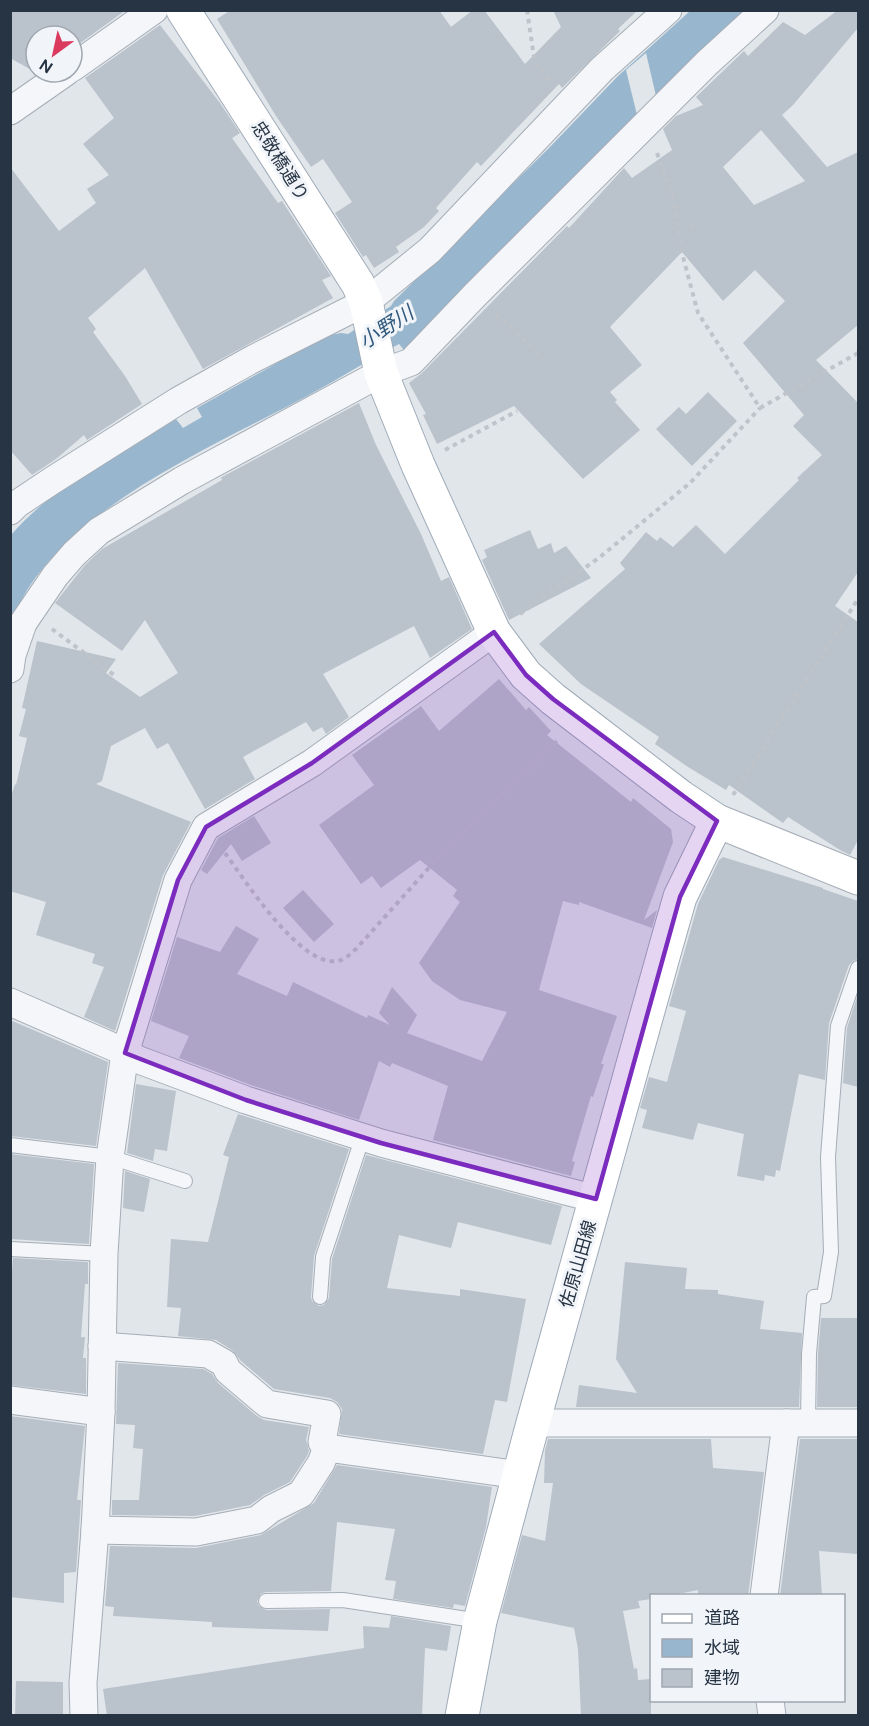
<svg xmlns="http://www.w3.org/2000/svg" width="869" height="1726" font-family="'DM Sans','Noto Sans JP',sans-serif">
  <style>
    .water { fill: #98b7ce }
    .pier { fill: #e1e6eb }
    .building { fill: #bac2cb; fill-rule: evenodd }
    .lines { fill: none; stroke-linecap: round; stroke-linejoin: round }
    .lane-casing { stroke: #a5adb6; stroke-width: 16 }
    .street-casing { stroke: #a5adb6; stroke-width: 29 }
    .secondary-casing { stroke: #a5adb6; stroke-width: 35 }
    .primary-casing { stroke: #9fabb8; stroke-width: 35 }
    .path { stroke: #bfc4ca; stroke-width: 4; stroke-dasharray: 4.5 4.5; stroke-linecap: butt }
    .lane { stroke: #f4f6f9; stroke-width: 14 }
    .street { stroke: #f4f6f9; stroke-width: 27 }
    .secondary { stroke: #fff; stroke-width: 33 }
    .primary { stroke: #fff; stroke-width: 33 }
    .marked { fill: #7b2cbf; fill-opacity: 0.2; stroke: #7b2cbf; stroke-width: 4.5; stroke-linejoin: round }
    .labels { text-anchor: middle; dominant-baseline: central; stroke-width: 6; stroke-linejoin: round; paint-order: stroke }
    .street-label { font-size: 18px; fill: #273444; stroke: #f1f4f8 }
    .water-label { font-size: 20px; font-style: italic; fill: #2d577c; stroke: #f1f4f8 }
  </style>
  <rect width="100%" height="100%" fill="#e1e6eb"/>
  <path class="water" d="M690,11H745L411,350H404L399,344C363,363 329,385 292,404C199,453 49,518 11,623V535C53,486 121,453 176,419L183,428L202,417L197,408L325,336L341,333L348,334L391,306L394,301L549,148L618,76Z"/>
  <polygon class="pier" points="646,53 656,96 637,115 626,70"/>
  <g class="building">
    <polygon points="10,10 126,10 72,49 72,36 36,36 37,73 10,58"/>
    <polygon points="231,10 439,10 451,27 473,10 484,10 525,64 561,27 553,10 638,10 618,29 620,31 562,88 559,84 481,166 477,162 436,208 439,211 424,227 396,247 399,252 374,268 366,255 363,257 335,213 352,202 323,159 311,167 276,116 217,19"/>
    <path d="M838,10H858V28L793,105L782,115L827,167L858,152V325L816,360L858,403V572L835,606L858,622V840L850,855L840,850L788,817L783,823L729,785L726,790L688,767L655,744L659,737L581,684L539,644L625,569L620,563L646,532L657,541L660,537L673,547L696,525L725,554L799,480L797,478L822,455L793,426L804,415L743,343L785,301L755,270L723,301L682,252L610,327L642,365L610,392L617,400L615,402L640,430L583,479L514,406L437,444L423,415L426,414L409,383L422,373L567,226L569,228L624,168L632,178L672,150L663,129L676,116L703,105L696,97L744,51L748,56L783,22L805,35ZM761,130L805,181L754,205L723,167Z"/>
    <polygon points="160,25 220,103 240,133 232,138 278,203 282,201 331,276 322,280 333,298 203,369 145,268 88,318 96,329 93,332 125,376 142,404 87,440 84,435 56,459 32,475 10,450 10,167 59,231 96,203 87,189 109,175 83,144 114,118 85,78"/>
    <polygon points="708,392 737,421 692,466 656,429 679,407 686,414"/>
    <polygon points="359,403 376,445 421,534 441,581 449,577 472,629 430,658 414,626 323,674 349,717 326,734 322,727 313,732 306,722 243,757 255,779 205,809 168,743 157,749 145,728 111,746 102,781 96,784 191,822 163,875 115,1031 84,1017 104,967 92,963 95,954 36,935 46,902 10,891 10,800 15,784 16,785 27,738 19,736 26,709 22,708 37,641 116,659 106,673 140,697 178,673 145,620 122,651 55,603 85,565 102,549 222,480 221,477 222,477"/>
    <polygon points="530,530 538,549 551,543 554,553 566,546 591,578 509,620 482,560 487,557 484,550"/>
    <polygon points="499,679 526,710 529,707 551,731 547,735 631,802 633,798 671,829 673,842 644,920 657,910 652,928 579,902 579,905 563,901 539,990 617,1016 601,1064 604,1064 593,1097 591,1096 572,1161 575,1162 571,1176 433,1140 448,1086 392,1063 390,1067 379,1061 359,1120 251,1085 179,1058 189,1036 151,1021 177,937 220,952 236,926 259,939 237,974 287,996 293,982 367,1018 368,1015 390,1025 379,1013 392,987 417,1015 407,1033 482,1061 507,1012 460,1000 432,981 419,963 460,902 453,896 457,890 420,860 381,888 372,876 361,884 319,825 374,785 352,755 421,706 439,731"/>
    <polygon points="254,816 271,843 242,861 231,844 207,874 201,870 218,838"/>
    <polygon points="723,857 823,888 823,889 858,901 858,959 853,961 849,965 829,1023 825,1080 799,1074 780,1171 776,1170 775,1177 765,1175 764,1181 737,1176 744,1134 698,1123 693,1140 642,1128 647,1110 640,1108 649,1077 667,1082 686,1011 669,1006 698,904 719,860"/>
    <polygon points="303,890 334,924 314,942 283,908"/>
    <polygon points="858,994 858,1087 843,1083 847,1028"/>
    <polygon points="10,1020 108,1062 96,1146 10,1136"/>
    <polygon points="136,1084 176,1091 167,1151 155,1149 153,1161 127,1153"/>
    <polygon points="238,1114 349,1149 314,1256 311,1297 312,1301 319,1306 324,1305 329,1298 332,1259 366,1155 562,1206 551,1245 458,1222 451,1248 399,1235 387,1288 460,1296 460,1289 526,1299 507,1402 495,1400 483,1454 339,1434 342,1409 337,1402 330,1398 274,1389 241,1361 232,1350 216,1340 178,1336 181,1308 167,1307 171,1239 208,1242 229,1157 223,1155"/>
    <polygon points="10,1154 94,1164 89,1244 10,1239"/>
    <polygon points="125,1171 150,1179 144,1212 123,1208"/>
    <polygon points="13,1258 88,1262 88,1284 85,1284 81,1337 85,1337 83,1358 86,1358 86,1394 10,1385 10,1298"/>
    <polygon points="625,1262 687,1268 685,1289 718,1290 718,1294 764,1301 760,1329 802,1333 799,1407 576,1407 579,1385 637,1393 616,1359"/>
    <polygon points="821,1318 858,1318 858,1407 817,1407 818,1354"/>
    <polygon points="118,1363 203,1369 212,1374 218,1383 257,1416 264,1420 309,1427 306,1440 309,1451 307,1456 290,1482 264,1495 250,1505 195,1516 112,1515 112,1500 139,1500 143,1449 133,1448 135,1425 116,1424"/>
    <polygon points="10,1416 85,1426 77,1500 81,1500 76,1572 64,1573 64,1603 10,1597"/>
    <polygon points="548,1439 711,1439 713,1468 764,1472 748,1596 698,1596 698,1590 668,1596 651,1596 651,1599 638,1601 640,1608 623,1611 634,1669 637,1668 638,1680 651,1679 651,1716 581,1716 578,1649 574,1628 501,1613 522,1535 545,1541 553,1483 544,1483 545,1451"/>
    <polygon points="800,1439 858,1439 858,1554 819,1551 822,1596 780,1596"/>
    <polygon points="337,1465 492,1487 486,1527 465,1606 454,1604 453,1608 393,1599 396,1581 385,1580 395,1529 337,1522 331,1591 266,1592 261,1594 257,1601 259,1606 266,1610 330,1609 328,1631 212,1627 212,1622 113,1616 114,1607 105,1606 110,1546 196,1548 261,1535 314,1503"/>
    <polygon points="391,1616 451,1626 447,1651 425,1648 422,1716 107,1716 103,1689 364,1648 363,1626 389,1628"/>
    <polygon points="16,1681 63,1682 63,1716 15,1716"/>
  </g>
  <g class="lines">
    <defs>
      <g id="lane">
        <polyline points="10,1145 110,1157 185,1181"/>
        <polyline points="10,1249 104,1254"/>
        <polyline points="320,1297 323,1257 363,1136"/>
        <polyline points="808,1423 809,1354 814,1297 824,1296 831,1252 828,1157 838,1026 858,968"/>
        <polyline points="266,1601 343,1600 480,1621"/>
      </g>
      <g id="street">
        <polyline points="72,68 154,10"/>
        <polyline points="10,111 66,72"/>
        <polyline points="10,511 17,504 53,480 178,401 251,360 366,302 430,250 602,69 668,10"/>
        <polyline points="10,669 12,655 23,623 55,576 74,554 99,531 181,481 381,373 411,362 475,295 707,63 765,10"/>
        <polyline points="10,1002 118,1049 139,1060 246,1100 381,1143 596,1199"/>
        <polyline points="102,1346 208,1354 224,1363 228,1371 267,1404 327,1414 322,1442 327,1448"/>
        <polyline points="10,1400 101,1412"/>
        <polyline points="533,1423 858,1423"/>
        <polyline points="95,1530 196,1532 257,1520 271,1509 301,1494 321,1463 327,1448 520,1475"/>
        <polyline points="764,1596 786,1423"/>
        <polyline points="770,1700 772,1716"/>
        <polyline points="84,1716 83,1683 95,1530 101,1412 104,1254 110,1157 125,1053 178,880 206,827 312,763 494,632"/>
      </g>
      <polyline id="secondary" points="717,821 858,878"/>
      <polyline id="primary" points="183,10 358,284 366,302 381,373 418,465 494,632 526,675 553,699 681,797 717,821 680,897 666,946 533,1423 480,1621 462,1716"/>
    </defs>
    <use href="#lane" class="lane-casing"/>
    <use href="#street" class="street-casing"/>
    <use href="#secondary" class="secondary-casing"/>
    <use href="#primary" class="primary-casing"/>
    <g class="path">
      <polyline points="527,10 535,64 552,82"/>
      <polyline points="657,153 674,202 683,257 698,313 760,408 858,353"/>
      <polyline points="690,225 695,230"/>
      <polyline points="496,314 532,347 541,359"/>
      <polyline points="445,450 517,411"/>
      <polyline points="520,614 600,557 690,483 760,408"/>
      <polyline points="52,629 114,675"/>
      <polyline points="733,795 858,599"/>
      <path d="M225,853C245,880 300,967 337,961C345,960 350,954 356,949L435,861L557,741"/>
    </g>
    <use href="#lane" class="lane"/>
    <use href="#street" class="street"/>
    <use href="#secondary" class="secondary"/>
    <use href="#primary" class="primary"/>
  </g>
  <path class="marked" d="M494,632L526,675L553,699L717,821L680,897L596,1199L381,1143L246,1100L125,1053L178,880L206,827L312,763Z"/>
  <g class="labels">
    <g class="street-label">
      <text transform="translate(280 161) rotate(58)">忠敬橋通り</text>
      <text transform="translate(578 1264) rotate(-74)">佐原山田線</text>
    </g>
    <g class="water-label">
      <text transform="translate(386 327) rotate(-33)">小野川</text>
    </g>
  </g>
  <rect width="869" height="1726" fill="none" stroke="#273444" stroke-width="24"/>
  <rect x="650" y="1594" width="195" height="108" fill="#f1f4f8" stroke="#a0a7b0" stroke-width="1.5"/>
  <rect x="662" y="1614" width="30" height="9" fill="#ffffff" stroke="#a0a7b0" stroke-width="1.5"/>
  <text x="704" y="1624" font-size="18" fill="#273444">道路</text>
  <rect x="662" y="1639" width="30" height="18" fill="#98b7ce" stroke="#a0a7b0" stroke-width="1.5"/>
  <text x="704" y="1654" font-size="18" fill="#273444">水域</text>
  <rect x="662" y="1669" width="30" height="18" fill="#bac2cb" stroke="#a0a7b0" stroke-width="1.5"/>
  <text x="704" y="1684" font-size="18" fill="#273444">建物</text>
  <g transform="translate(54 54) rotate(213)"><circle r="28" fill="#f1f4f8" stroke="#a0a7b0" stroke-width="1.5"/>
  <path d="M0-4.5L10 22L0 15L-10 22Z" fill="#db3a5f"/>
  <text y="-9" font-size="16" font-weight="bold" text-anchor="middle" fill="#273444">N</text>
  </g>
</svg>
